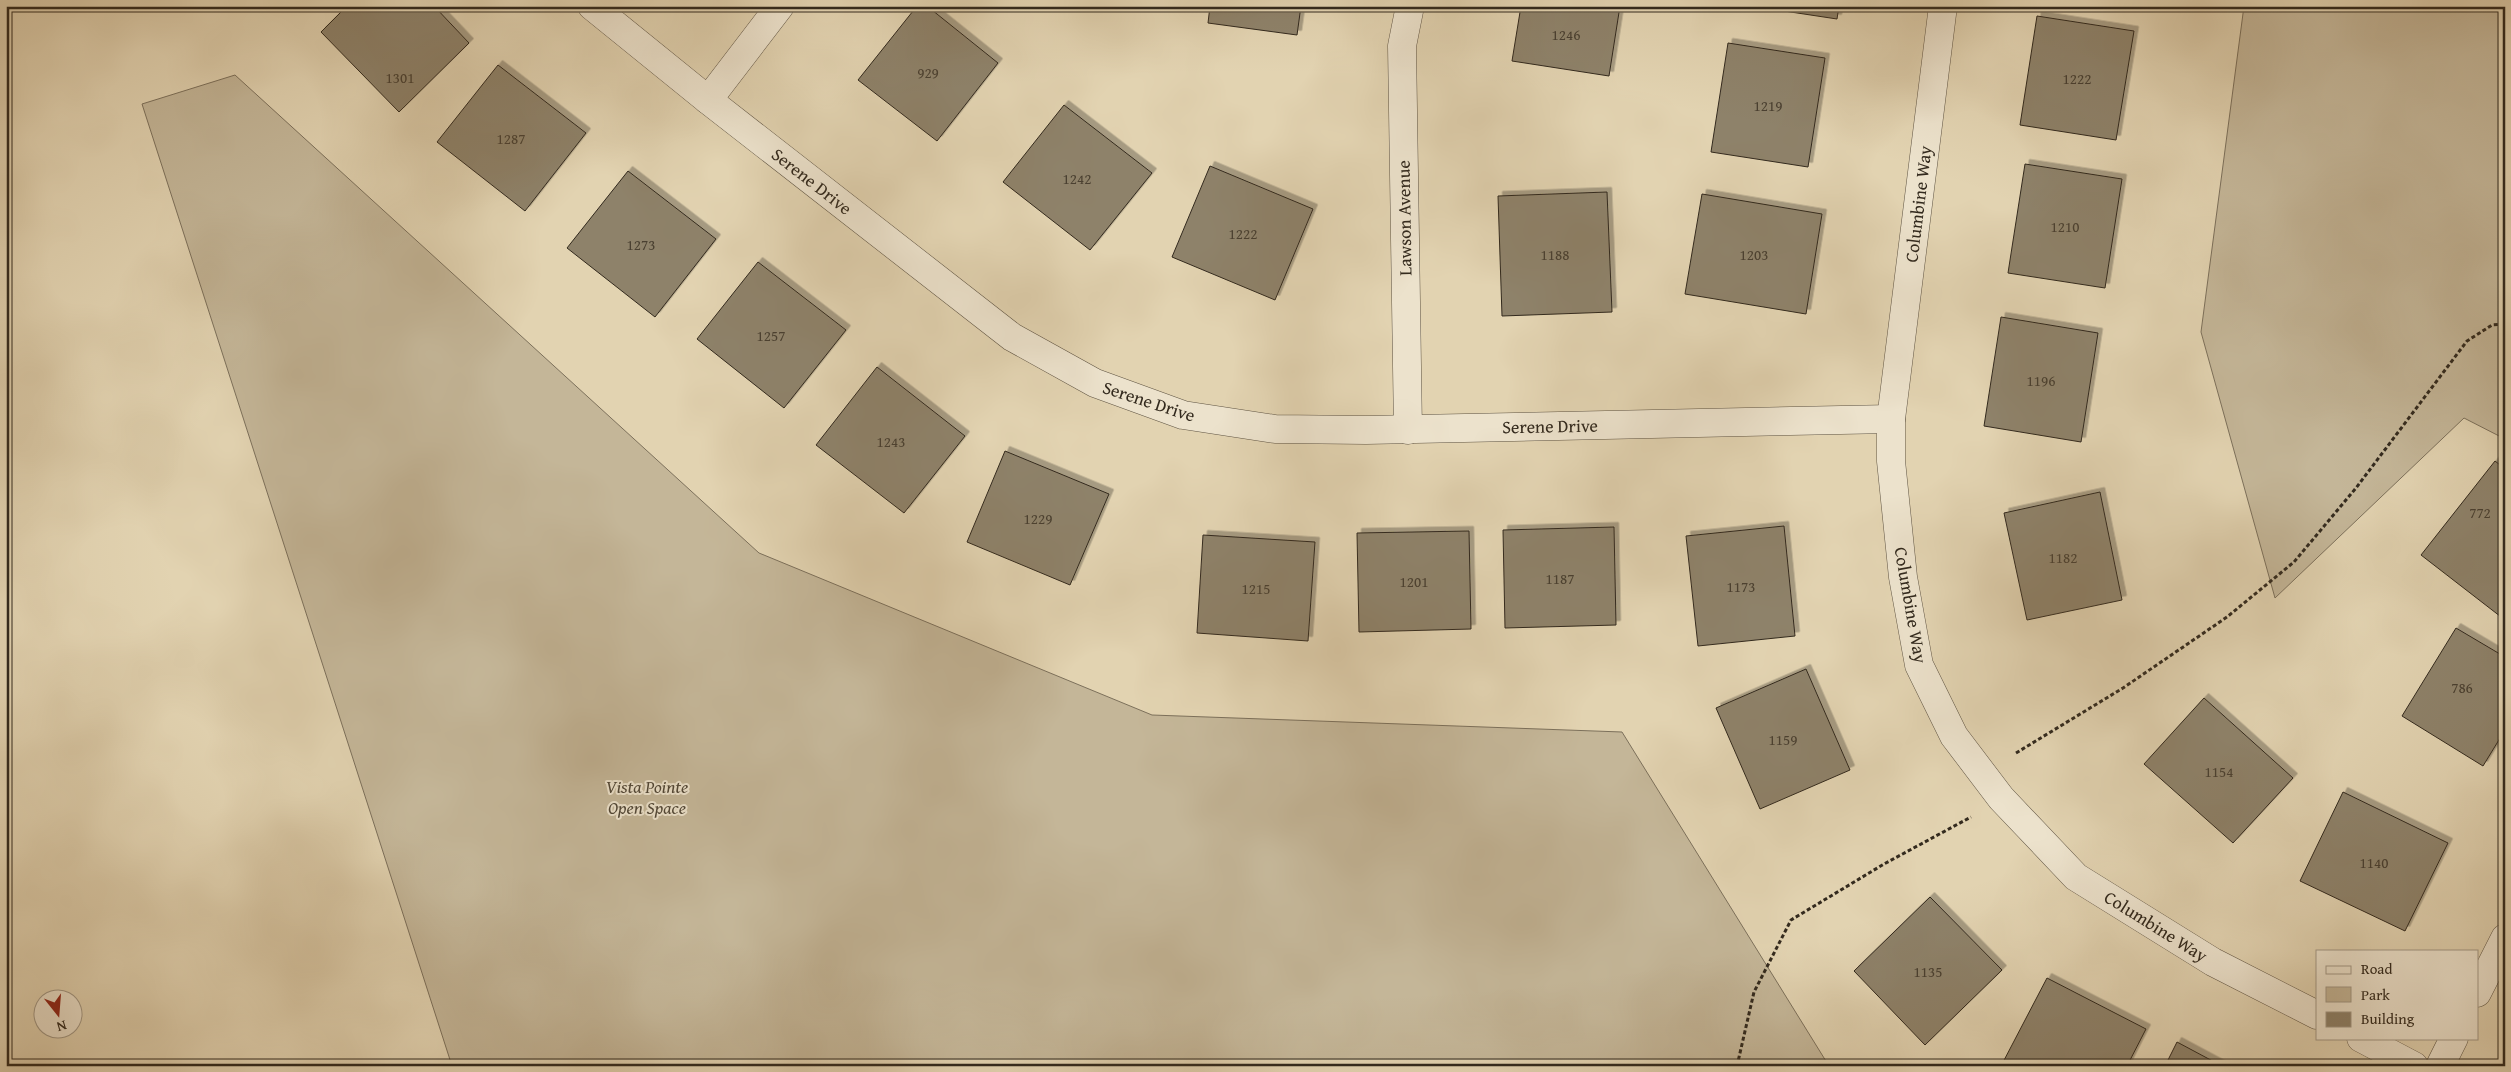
<svg xmlns="http://www.w3.org/2000/svg" width="2511" height="1072" font-family="'Gentium Book Plus',serif">
  <style>
    .green { fill: #c4b698; stroke: #7c705b }
    .building { fill: #8e826a; stroke: #332a1e; filter: url(#shadow) }
    .lines { fill: none; stroke-linecap: round; stroke-linejoin: round }
    .minor-casing { stroke: #5f5443; stroke-width: 29 }
    .path { stroke: #332a1e; stroke-width: 3; stroke-dasharray: 4 2.5; stroke-linecap: butt }
    .minor { stroke: #ece2cc; stroke-width: 28 }
    .labels { text-anchor: middle; dominant-baseline: central; stroke-width: 4; stroke-linejoin: round; paint-order: stroke }
    .number-label { font-size: 15px; fill: #4a4031 }
    .street-label { font-size: 18px; fill: #332a1e; stroke: #ece2cc }
    .park-label { font-size: 18px; font-style: italic; fill: #504636; stroke: #ece2cc }
  </style>
  <defs>
    <filter id="shadow"><feDropShadow dx="4.5" dy="-4.5" stdDeviation="0" flood-color="#0004"/></filter>
  </defs>
  <rect width="100%" height="100%" fill="#e2d3b1"/>
  <filter id="stains"><feTurbulence type="fractalNoise" baseFrequency=".004" numOctaves="4"/><feColorMatrix values="0 0 0 0 .2 0 0 0 0 .09 0 0 0 0 .02 0 0 0 .5 -.17"/></filter>
  <radialGradient id="worn" r=".72"><stop offset=".6" stop-color="#630" stop-opacity="0"/><stop offset="1" stop-color="#630" stop-opacity=".3"/></radialGradient>
  <g class="green">
    <polygon points="2244,6 2505,6 2505,439 2464,418 2275,598 2201,332"/>
    <polygon points="235,75 759,553 1152,715 1622,732 1829,1066 452,1066 142,104"/>
  </g>
  <g class="building">
    <polygon points="347,6 434,6 469,43 399,112 321,32"/>
    <polygon points="917,6 927,6 998,63 937,141 858,80"/>
    <polygon points="1210,6 1301,6 1297,35 1208,23"/>
    <polygon points="1521,6 1620,6 1609,76 1512,61"/>
    <polygon points="1751,6 1839,6 1837,19"/>
    <polygon points="2037,16 2134,31 2116,140 2020,125"/>
    <polygon points="1728,43 1825,58 1808,167 1711,152"/>
    <polygon points="498,65 586,133 525,211 437,142"/>
    <polygon points="1064,105 1152,173 1090,250 1003,182"/>
    <polygon points="2025,164 2122,179 2105,288 2008,273"/>
    <polygon points="1210,166 1313,209 1275,300 1172,257"/>
    <polygon points="628,171 716,239 655,317 567,248"/>
    <polygon points="1607,192 1612,312 1502,316 1498,196"/>
    <polygon points="1702,194 1822,214 1806,314 1685,294"/>
    <polygon points="758,262 846,330 784,408 697,339"/>
    <polygon points="2001,317 2098,333 2081,442 1984,426"/>
    <polygon points="877,367 965,436 904,513 816,445"/>
    <polygon points="1005,451 1109,494 1070,585 967,542"/>
    <polygon points="2495,461 2505,469 2505,620 2421,555"/>
    <polygon points="2100,492 2122,600 2027,620 2004,513"/>
    <polygon points="1784,526 1795,636 1698,646 1686,536"/>
    <polygon points="1614,527 1616,625 1505,628 1503,530"/>
    <polygon points="1469,531 1471,629 1359,632 1357,533"/>
    <polygon points="1203,535 1315,542 1308,641 1197,633"/>
    <polygon points="2456,628 2505,657 2505,730 2483,766 2402,716"/>
    <polygon points="1806,669 1850,770 1760,809 1716,708"/>
    <polygon points="2204,698 2293,778 2233,843 2144,764"/>
    <polygon points="2343,792 2448,843 2405,931 2300,881"/>
    <polygon points="1930,897 2002,970 1925,1045 1854,971"/>
    <polygon points="2047,978 2146,1029 2127,1066 2001,1066"/>
    <polygon points="2177,1042 2222,1066 2165,1066"/>
  </g>
  <g class="lines">
    <defs>
      <g id="minor">
        <polyline points="592,6 708,100 1012,337 1095,383 1183,415 1275,429 1366,430 1891,419"/>
        <polyline points="1943,6 1891,419 1891,461 1903,577 1919,665 1954,736 2001,798 2076,877 2213,962 2317,1015"/>
        <polyline points="708,100 780,6"/>
        <polyline points="1408,430 1402,46 1410,6"/>
        <polyline points="2477,993 2505,938"/>
        <polyline points="2361,1038 2414,1066"/>
        <polyline points="2440,1066 2454,1038"/>
      </g>
    </defs>
    <use href="#minor" class="minor-casing"/>
    <g class="path">
      <polyline points="2016,753 2123,688 2227,617 2294,562 2356,488 2467,341 2492,325 2505,324"/>
      <polyline points="1737,1066 1754,992 1791,920 1884,864 1971,817"/>
    </g>
    <use href="#minor" class="minor"/>
  </g>
  <g class="labels">
    <g class="number-label">
      <text x="1566" y="34">1246</text>
      <text x="928" y="72">929</text>
      <text x="400" y="77">1301</text>
      <text x="2077" y="78">1222</text>
      <text x="1768" y="105">1219</text>
      <text x="511" y="138">1287</text>
      <text x="1077" y="178">1242</text>
      <text x="2065" y="226">1210</text>
      <text x="1243" y="233">1222</text>
      <text x="641" y="244">1273</text>
      <text x="1555" y="254">1188</text>
      <text x="1754" y="254">1203</text>
      <text x="771" y="335">1257</text>
      <text x="2041" y="380">1196</text>
      <text x="891" y="441">1243</text>
      <text x="2480" y="512">772</text>
      <text x="1038" y="518">1229</text>
      <text x="2063" y="557">1182</text>
      <text x="1560" y="578">1187</text>
      <text x="1414" y="581">1201</text>
      <text x="1741" y="586">1173</text>
      <text x="1256" y="588">1215</text>
      <text x="2462" y="687">786</text>
      <text x="1783" y="739">1159</text>
      <text x="2219" y="771">1154</text>
      <text x="2374" y="862">1140</text>
      <text x="1928" y="971">1135</text>
    </g>
    <g class="street-label">
      <text transform="translate(812 181) rotate(38)">Serene Drive</text>
      <text transform="translate(1918 204) rotate(-83)">Columbine Way</text>
      <text transform="translate(1404 218) rotate(-91)">Lawson Avenue</text>
      <text transform="translate(1149 401) rotate(18)">Serene Drive</text>
      <text transform="translate(1550 426) rotate(-1)">Serene Drive</text>
      <text transform="translate(1911 605) rotate(80)">Columbine Way</text>
      <text transform="translate(2156 926) rotate(32)">Columbine Way</text>
    </g>
    <g class="park-label">
      <text x="647" y="786">Vista Pointe<tspan x="647" dy="21">Open Space</tspan></text>
    </g>
  </g>
  <rect width="2511" height="1072" fill="none" stroke="#e2d3b1" stroke-width="25"/>
  <rect x="8" y="8" width="2496" height="1057" fill="none" stroke="#332a1e" stroke-width="2.5"/>
  <rect x="12" y="12" width="2486" height="1047" fill="none" stroke="#332a1e"/>
  <rect x="2316" y="950" width="162" height="90" fill="#ece2cc" stroke="#a29886"/>
  <rect x="2326" y="966" width="25" height="8" fill="#ece2cc" stroke="#a29886"/>
  <text x="2361" y="974" font-size="15" fill="#332a1e">Road</text>
  <rect x="2326" y="987" width="25" height="15" fill="#c4b698" stroke="#a29886"/>
  <text x="2361" y="1000" font-size="15" fill="#332a1e">Park</text>
  <rect x="2326" y="1012" width="25" height="15" fill="#8e826a" stroke="#a29886"/>
  <text x="2361" y="1024" font-size="15" fill="#332a1e">Building</text>
  <g transform="translate(58 1014) rotate(163)"><circle r="24" fill="#ece2cc" stroke="#a29886"/>
  <path d="M0-4L9 19L0 12L-9 19Z" fill="#8f2418"/>
  <text y="-8" font-size="14" font-weight="bold" text-anchor="middle" fill="#332a1e">N</text>
  </g>
  <rect width="100%" height="100%" filter="url(#stains)"/>
  <rect width="100%" height="100%" fill="url(#worn)"/>
</svg>
